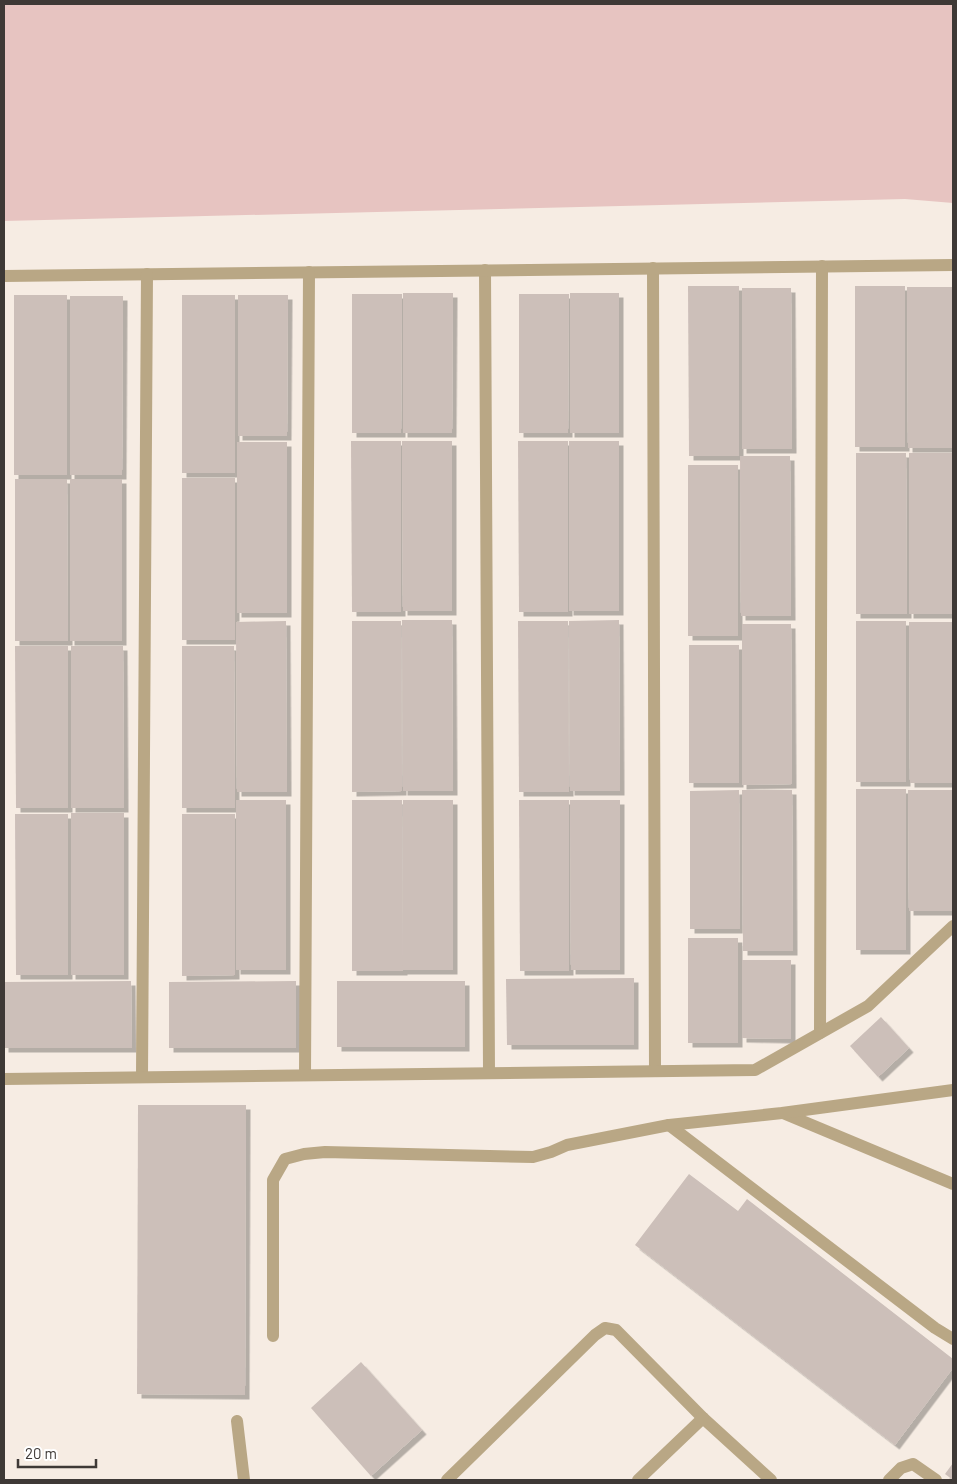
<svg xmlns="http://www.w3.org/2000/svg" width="957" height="1484" font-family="Barlow,sans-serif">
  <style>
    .green { fill: #e7c4c1 }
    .building { fill: #ccbfb9; filter: url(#shadow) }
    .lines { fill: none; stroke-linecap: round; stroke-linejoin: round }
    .service { stroke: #b9a785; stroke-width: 12 }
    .minor { stroke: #b9a785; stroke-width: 12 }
  </style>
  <defs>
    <filter id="shadow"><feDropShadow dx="4.5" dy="4.5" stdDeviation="0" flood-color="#0004"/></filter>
  </defs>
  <rect width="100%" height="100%" fill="#f6ece3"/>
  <polygon class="green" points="4,4 953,4 953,203 905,199 4,221"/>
  <g class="building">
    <polygon points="688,286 739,286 739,456 689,456"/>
    <rect x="855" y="286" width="50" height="161"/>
    <polygon points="907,287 953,287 953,448 908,448"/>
    <polygon points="742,288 791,288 792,449 742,449"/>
    <polygon points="403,293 453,293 452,433 403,433"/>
    <rect x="570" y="293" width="49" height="140"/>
    <polygon points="352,294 402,294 401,433 352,433"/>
    <polygon points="519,294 569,294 568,433 519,433"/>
    <rect x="14" y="295" width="53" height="180"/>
    <rect x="182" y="295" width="53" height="178"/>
    <polygon points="238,295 288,295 287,436 238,436"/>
    <polygon points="70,296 123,296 122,475 70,475"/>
    <polygon points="351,441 401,441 401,612 352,612"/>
    <polygon points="402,441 452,441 452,611 403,611"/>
    <polygon points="518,441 568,441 568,612 519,612"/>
    <rect x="569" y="441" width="50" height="170"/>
    <rect x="237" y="442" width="50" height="171"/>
    <polygon points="856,453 906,453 907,614 856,614"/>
    <rect x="909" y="453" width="44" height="161"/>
    <polygon points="740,456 790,456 791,616 741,616"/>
    <rect x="688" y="465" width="50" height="171"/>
    <rect x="182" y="478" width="53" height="162"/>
    <polygon points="15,479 67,479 68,641 15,641"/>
    <rect x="70" y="479" width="52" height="162"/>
    <polygon points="402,620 452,620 453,791 403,791"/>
    <polygon points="619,620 620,791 570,791 569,621"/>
    <polygon points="286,621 287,792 237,792 236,622"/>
    <polygon points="352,621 401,621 402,791 352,792"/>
    <polygon points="518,621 568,621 569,792 519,792"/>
    <rect x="856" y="621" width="50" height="161"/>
    <polygon points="909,622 953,622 953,783 910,783"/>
    <polygon points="742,624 791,624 792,784 742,785"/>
    <rect x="689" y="645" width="50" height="138"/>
    <polygon points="15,646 68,646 68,808 16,808"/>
    <polygon points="71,646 123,646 124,808 71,808"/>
    <polygon points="182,646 234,646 235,808 182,808"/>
    <rect x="856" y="789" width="50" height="161"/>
    <polygon points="739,790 740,929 690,929 690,791"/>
    <polygon points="742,790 792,790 793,951 743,951"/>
    <polygon points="908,790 953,790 953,911 909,911"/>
    <rect x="236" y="800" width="50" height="170"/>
    <polygon points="352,800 402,800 403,971 352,971"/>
    <rect x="403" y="800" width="50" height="170"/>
    <polygon points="519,800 569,800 569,971 520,971"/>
    <polygon points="570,800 620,800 620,970 571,970"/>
    <rect x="71" y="813" width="53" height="162"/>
    <polygon points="15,814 68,814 68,975 16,975"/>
    <polygon points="182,814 235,814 235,975 182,976"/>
    <rect x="688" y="938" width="50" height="105"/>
    <polygon points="742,960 791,960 791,1039 742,1038"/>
    <polygon points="634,978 634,1045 507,1045 506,979"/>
    <polygon points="131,981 132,1048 4,1048 4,982"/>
    <polygon points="296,981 296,1048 169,1048 169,982"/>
    <rect x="337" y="981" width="128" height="66"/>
    <polygon points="881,1017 909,1048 878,1077 850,1046"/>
    <polygon points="138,1105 246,1105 245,1395 137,1394"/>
    <polygon points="689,1174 738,1211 747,1199 953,1359 953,1368 895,1445 635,1245"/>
    <polygon points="361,1362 422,1430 371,1476 311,1408"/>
    <polygon points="953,1463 953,1480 945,1474"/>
  </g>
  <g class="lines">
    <g class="service">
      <polyline points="783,1113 953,1184"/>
      <polyline points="669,1125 935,1328 953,1339"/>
      <polyline points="273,1336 273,1180 285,1159 304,1154 325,1152 533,1157 551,1152 567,1145 669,1125 782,1113 953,1090"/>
      <polyline points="237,1421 244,1480"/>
    </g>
    <g class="minor">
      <polyline points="653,268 655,1070"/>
      <polyline points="485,270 489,1072"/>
      <polyline points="4,276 953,265"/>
      <polyline points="820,1033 822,266"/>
      <polyline points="305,1075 309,272"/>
      <polyline points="142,1077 147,274"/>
      <polyline points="4,1079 755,1070 868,1006 953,926"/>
      <polyline points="447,1480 595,1335 605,1328 616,1330 703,1418 771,1480"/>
      <polyline points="638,1480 703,1418"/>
      <polyline points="889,1480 901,1468 913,1464 936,1480"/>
    </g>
  </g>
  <rect width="957" height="1484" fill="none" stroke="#3e3936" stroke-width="10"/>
  <path d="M18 1459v8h78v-8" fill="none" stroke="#3e3936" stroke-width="2.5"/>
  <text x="25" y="1459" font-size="15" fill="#3e3936" stroke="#ffffff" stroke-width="4" paint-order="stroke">20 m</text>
</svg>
